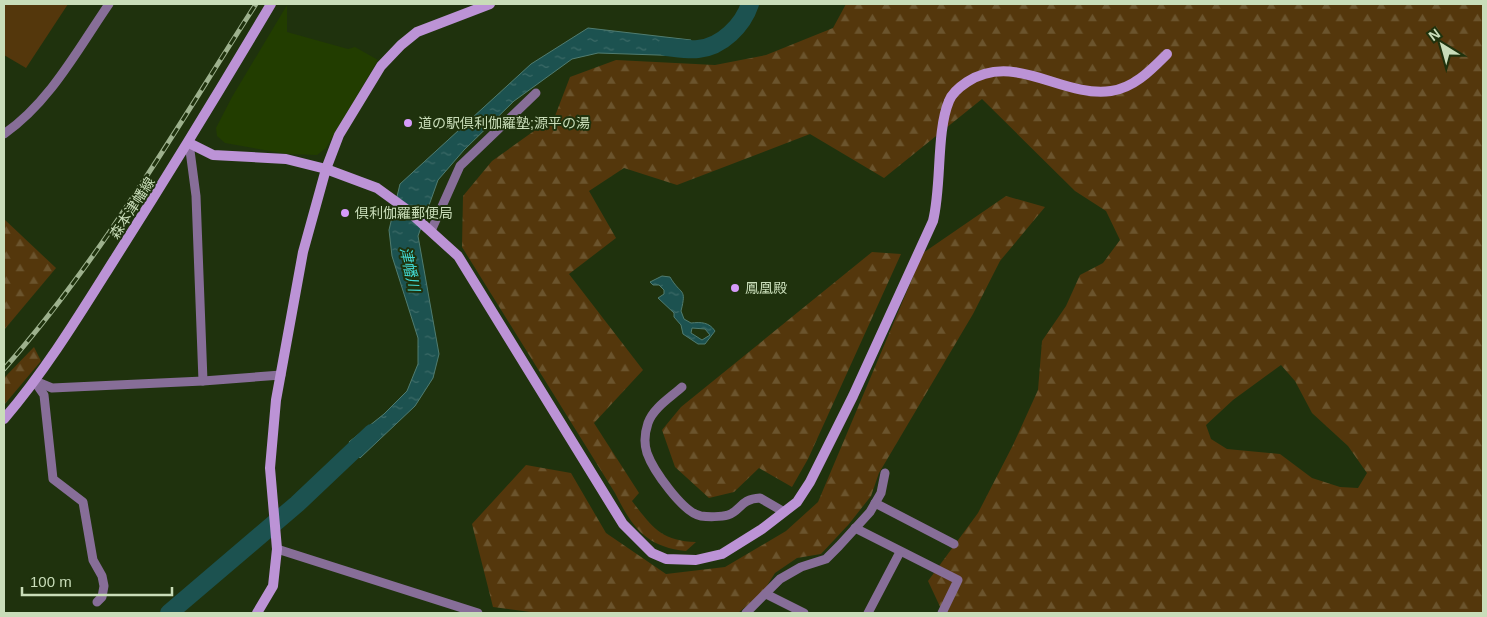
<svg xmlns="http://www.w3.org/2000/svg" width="1487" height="617" font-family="Helvetica,'Noto Sans JP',sans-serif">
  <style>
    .built { fill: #223d00 }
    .green { fill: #54370c }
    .forest { fill: url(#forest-firs); fill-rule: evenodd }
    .water { fill: url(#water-ripples); stroke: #507c70; fill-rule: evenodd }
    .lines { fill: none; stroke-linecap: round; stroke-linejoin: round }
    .river { stroke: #1c5250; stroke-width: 18 }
    .street { stroke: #876e98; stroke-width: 9 }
    .secondary { stroke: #bc93d6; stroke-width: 10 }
    .rail-casing { stroke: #9db18d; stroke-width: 5 }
    .rail { stroke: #1f320d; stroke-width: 3; stroke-dasharray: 9; stroke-linecap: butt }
    .poi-dot { fill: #d69bfa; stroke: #1f320d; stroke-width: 2 }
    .labels { text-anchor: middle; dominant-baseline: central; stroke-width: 4; stroke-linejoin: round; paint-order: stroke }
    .poi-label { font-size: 14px; fill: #c9ddb9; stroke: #1f320d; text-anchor: start }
    .street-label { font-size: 14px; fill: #c9ddb9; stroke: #1f320d }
    .water-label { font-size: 15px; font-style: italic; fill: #42d9d3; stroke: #1f320d }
  </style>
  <defs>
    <pattern id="forest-firs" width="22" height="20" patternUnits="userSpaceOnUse" patternTransform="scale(1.25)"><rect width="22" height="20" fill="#54370c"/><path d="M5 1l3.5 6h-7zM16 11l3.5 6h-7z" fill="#6b542d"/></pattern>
    <pattern id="water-ripples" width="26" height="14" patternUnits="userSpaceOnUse" patternTransform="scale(1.25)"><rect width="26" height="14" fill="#1c5250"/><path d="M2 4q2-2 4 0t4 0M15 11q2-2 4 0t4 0" fill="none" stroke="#3c6a67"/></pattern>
  </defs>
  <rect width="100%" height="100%" fill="#1f320d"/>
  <polygon class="built" points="287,5 287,32 348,49 355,47 378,60 326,148 317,155 287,154 225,143 217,136 216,128 232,97"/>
  <polygon class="green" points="4,4 68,4 26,68 4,55"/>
  <g class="forest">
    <path d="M846,4H1483V613H943L928,581L978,513L1013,445L1038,390L1042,341L1066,306L1080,275L1103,263L1120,240L1106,211L1075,191L982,99L884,178L810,134L677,185L624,168L589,191L616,238L569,274L643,370L594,423L639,493L632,501C652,527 661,541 696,542L686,551C646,547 632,527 615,493L462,247L463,196L492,161L555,116L570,77L616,60L715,65L766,55L833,28ZM1281,365L1295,381L1312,413L1348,446L1367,473L1358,488L1340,487L1312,478L1280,454L1227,449L1211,439L1206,425L1233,400Z"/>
    <polygon points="1006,196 1045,207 1000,261 973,314 879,473 871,496 849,524 821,554 797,558 775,573 763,592 738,613 538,613 493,607 472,524 526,465 571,473 606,533 666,574 725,567 786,531 818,502 923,253"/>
    <polygon points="4,219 56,268 4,330"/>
    <polygon points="872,252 901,254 808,459 792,487 759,468 734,492 709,498 675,467 662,430 681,407"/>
    <polygon points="34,347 41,361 4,405 4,378"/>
  </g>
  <g class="water">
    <polygon points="588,28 691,40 687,56 598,53 572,59 514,101 464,150 438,180 418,236 439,354 433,378 415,406 360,458 349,442 384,414 407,391 418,364 418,338 392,256 389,230 400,184 531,64"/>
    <path d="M662,276L670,277C681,296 687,287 681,311L684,319L691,323C701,322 709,322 715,331L705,344H698L683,334L681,325L674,317V313L658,298L664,294V290L659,285H653L650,282ZM692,328L705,329L710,335L702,340L691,333Z"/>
  </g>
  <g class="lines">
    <g class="river">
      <path d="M666,47C676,48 688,50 698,49C722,47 743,25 750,4"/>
      <polyline points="169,613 297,504 372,433"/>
    </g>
    <g class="street">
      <path d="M4,134C50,102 78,49 109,4"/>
      <polyline points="189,143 196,196 203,381"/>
      <polyline points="431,231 460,166 536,93"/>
      <polyline points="35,381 52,388 203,381 281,375"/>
      <polyline points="35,382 44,395 53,479 83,502 93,560 102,576 104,586 102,597 97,602"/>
      <path d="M682,387C671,397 653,408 648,423C645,432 644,444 647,453C653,470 683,513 701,516C708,517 721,517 728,515C741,511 740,499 760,498L784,512"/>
      <polyline points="875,503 954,544"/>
      <polyline points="855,528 958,580 942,613"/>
      <polyline points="277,549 478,613"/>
      <polyline points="766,594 804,613"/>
      <polyline points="746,613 780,579 801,567 826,559 839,546 870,512 881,493 885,473"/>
      <polyline points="868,613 900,552"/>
    </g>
    <g class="secondary">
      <path d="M189,143L213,155L286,159L326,169L377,188L406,209L458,256L623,524L652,553L666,559L696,560L722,554L762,529L797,502L810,482L853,396L933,221C942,185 936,132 949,101C952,93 961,86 967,82C1015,51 1062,98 1111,91C1134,88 1151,70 1167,54"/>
      <path d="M4,419C46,370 80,314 114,260C168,175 220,90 271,4"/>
      <polyline points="257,613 273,586 277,549 270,468 276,400 303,252 326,169 339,135 381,66 401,45 417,32 490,4"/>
    </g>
    <defs>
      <path id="rail" d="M4,369C102,258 176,128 256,4"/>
    </defs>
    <use href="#rail" class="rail-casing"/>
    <use href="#rail" class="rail"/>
  </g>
  <g class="poi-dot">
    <circle cx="408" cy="123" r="5"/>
    <circle cx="345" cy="213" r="5"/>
    <circle cx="735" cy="288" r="5"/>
  </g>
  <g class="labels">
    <g class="poi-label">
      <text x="418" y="123">道の駅倶利伽羅塾;源平の湯</text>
      <text x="355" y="213">倶利伽羅郵便局</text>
      <text x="745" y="288">鳳凰殿</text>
    </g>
    <g class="street-label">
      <text transform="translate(132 208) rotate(-57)">森本津幡線</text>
    </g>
    <g class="water-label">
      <text transform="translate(410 269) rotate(78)">津幡川</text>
    </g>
  </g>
  <rect width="1487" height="617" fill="none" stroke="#c9ddb9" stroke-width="10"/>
  <g transform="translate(1442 45) rotate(323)" stroke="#1f320d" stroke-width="4" paint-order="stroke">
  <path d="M0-4L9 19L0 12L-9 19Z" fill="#c9ddb9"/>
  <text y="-8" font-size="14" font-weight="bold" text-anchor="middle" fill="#c9ddb9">N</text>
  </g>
  <path d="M22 587v8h150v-8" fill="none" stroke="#c9ddb9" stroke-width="2.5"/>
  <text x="30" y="587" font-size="15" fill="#c9ddb9" stroke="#1f320d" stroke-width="4" paint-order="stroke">100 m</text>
</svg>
